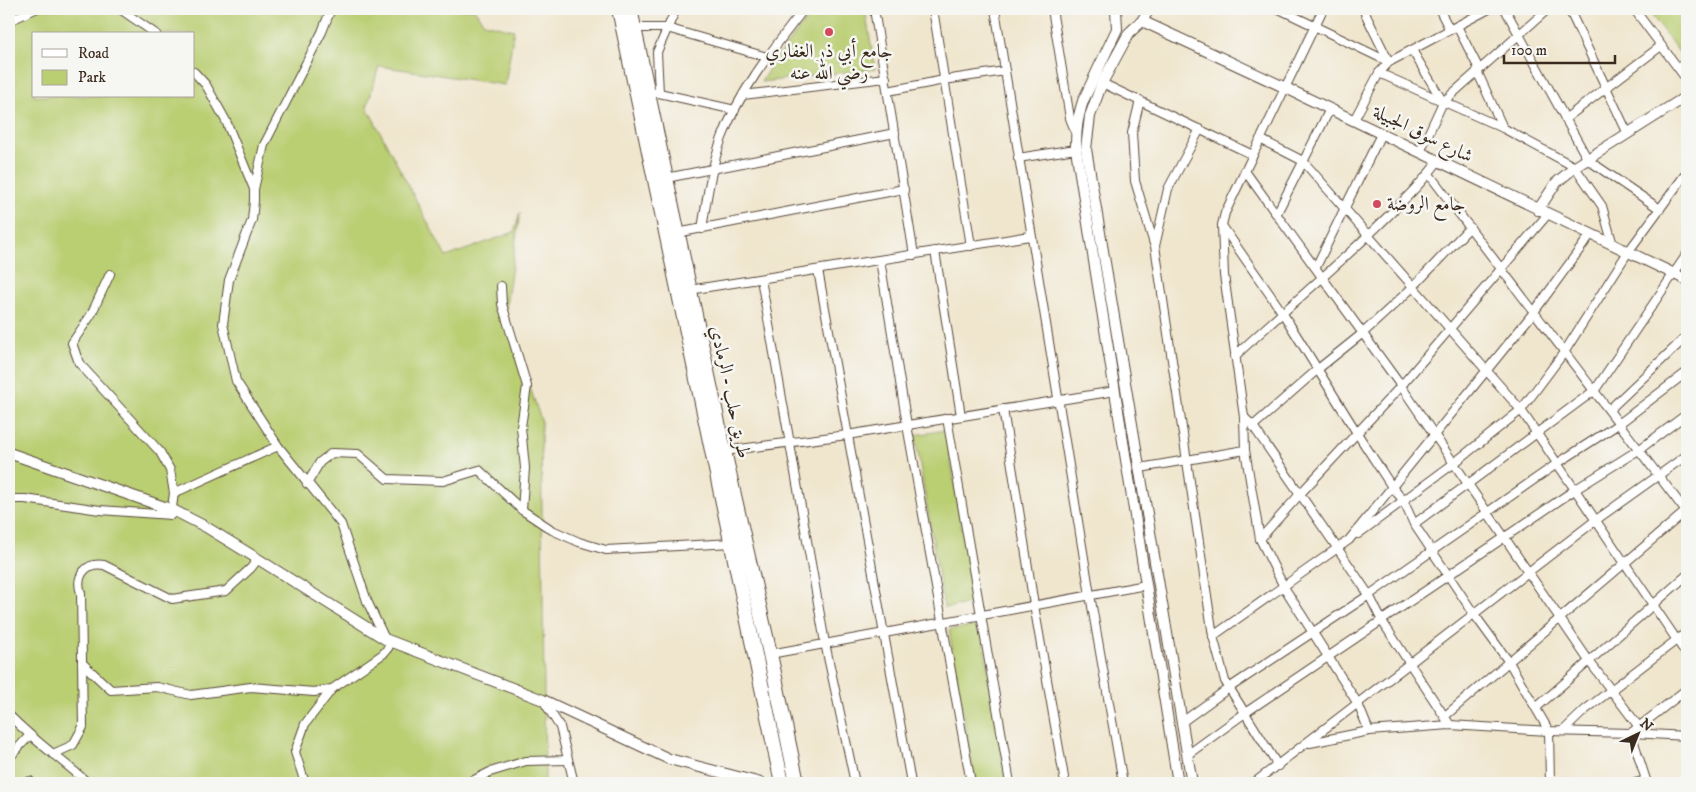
<svg xmlns="http://www.w3.org/2000/svg" width="1696" height="792" font-family="'IM FELL DW Pica',Amiri,serif">
  <style>
    .green { fill: #bace72; stroke: #7a7c48; fill-rule: evenodd }
    .lines { fill: none; stroke-linecap: round; stroke-linejoin: round }
    .street-casing { stroke: #564638; stroke-width: 10 }
    .secondary-casing { stroke: #564638; stroke-width: 12 }
    .highway-casing { stroke: #564638; stroke-width: 16 }
    .street { stroke: #fff; stroke-width: 8 }
    .secondary { stroke: #fff; stroke-width: 10 }
    .highway { stroke: #fff; stroke-width: 14 }
    .poi-dot { fill: #d1495b; stroke: #f6f6f2; stroke-width: 2 }
    .labels { text-anchor: middle; dominant-baseline: central; stroke-width: 5; stroke-linejoin: round; paint-order: stroke }
    .poi-label { font-size: 19px; fill: #3b2a1e; stroke: #f6f6f2 }
    .street-label { font-size: 19px; fill: #3b2a1e; stroke: #f6f6f2 }
  </style>
  <rect width="100%" height="100%" fill="#f6f6f2"/>
  <filter id="ink" filterUnits="userSpaceOnUse"><feTurbulence type="fractalNoise" baseFrequency=".02" numOctaves="2"/><feDisplacementMap in="SourceGraphic" scale="10" xChannelSelector="R" yChannelSelector="G"/><feConvolveMatrix kernelMatrix="1 2 1 2 8 2 1 2 1" color-interpolation-filters="sRGB"/></filter>
  <filter id="wash" filterUnits="userSpaceOnUse"><feTurbulence type="fractalNoise" baseFrequency=".0096" numOctaves="4" result="noise"/><feDisplacementMap in="SourceGraphic" scale="20" xChannelSelector="R" yChannelSelector="G"/><feGaussianBlur stdDeviation="1.12" result="paint"/><feColorMatrix in="noise" values="0 0 0 0 0 0 0 0 0 0 0 0 0 0 0 0 0 1.4 0 .05"/><feComposite in="paint" operator="in"/></filter>
  <g filter="url(#wash)">
    <rect width="100%" height="100%" fill="#f0e6ce"/>
    <g class="green">
      <path d="M9,9H474L484,23L514,30L505,85L379,66L367,107L446,257L514,232L520,213L505,313L541,420L545,783H9ZM34,34H194V96H34Z"/>
      <polygon points="815,9 865,9 875,69 761,82 773,62"/>
      <polygon points="1647,9 1687,9 1687,63"/>
      <polygon points="946,430 974,603 944,608 915,435"/>
      <polygon points="981,625 1006,783 975,783 949,630"/>
    </g>
  </g>
  <g filter="url(#ink)">
    <g class="lines">
      <defs>
        <g id="street">
          <polyline points="120,9 156,34"/>
          <polyline points="874,9 914,255"/>
          <polyline points="933,9 971,246"/>
          <polyline points="995,9 1090,595 1123,783"/>
          <polyline points="1052,9 1070,118 1075,131"/>
          <polyline points="1279,9 1389,62 1363,9"/>
          <polyline points="1323,9 1225,213 1222,225 1224,275 1244,417 1245,450 1260,539 1284,587 1358,704 1369,731"/>
          <polyline points="1439,9 1450,30"/>
          <polyline points="1505,9 1588,160 1660,209"/>
          <polyline points="1569,9 1628,134"/>
          <polyline points="1634,9 1687,80"/>
          <polyline points="9,21 35,9"/>
          <polyline points="1457,26 1479,69"/>
          <polyline points="634,28 667,28 767,57"/>
          <polyline points="1412,50 1443,102"/>
          <polyline points="1477,71 1503,128"/>
          <polyline points="194,72 206,85 226,121 254,189 254,201 252,220 229,280 223,324 236,381 278,446 341,524 367,601 385,639"/>
          <polyline points="1379,73 1503,128 1575,167 1602,206 1613,245"/>
          <polyline points="1102,83 1253,155"/>
          <polyline points="888,91 944,80 1005,71"/>
          <polyline points="648,93 659,93 657,52 676,9"/>
          <polyline points="659,93 735,110"/>
          <polyline points="743,95 886,78"/>
          <polyline points="1140,100 1132,133 1135,181 1154,244"/>
          <polyline points="1565,119 1661,46"/>
          <polyline points="1354,120 1379,73 1389,62 1489,9"/>
          <polyline points="1200,129 1168,189 1155,246 1213,636 1225,681 1278,766"/>
          <polyline points="1260,139 1303,161 1521,410 1687,655"/>
          <polyline points="1420,152 1443,102 1548,9"/>
          <polyline points="1018,158 1076,149"/>
          <polyline points="1245,171 1401,386 1589,661 1639,727"/>
          <polyline points="1429,174 1687,513"/>
          <polyline points="666,178 895,133"/>
          <polyline points="254,189 264,145 322,32 331,9"/>
          <polyline points="1277,213 1330,109"/>
          <polyline points="1223,227 1282,312 1357,433 1392,487 1403,500 1414,524 1595,390 1687,254"/>
          <path d="M702,229C707,198 711,167 722,138C740,90 773,49 804,9"/>
          <polyline points="677,233 904,189"/>
          <polyline points="935,251 961,416"/>
          <polyline points="880,260 907,425 971,783"/>
          <polyline points="1316,267 1381,134"/>
          <polyline points="818,270 911,783"/>
          <polyline points="761,279 825,643 855,783"/>
          <polyline points="501,286 502,304 527,386 521,427 525,468 522,510"/>
          <polyline points="689,290 1030,236"/>
          <path d="M1235,356C1287,307 1342,263 1392,212C1408,196 1425,180 1438,161"/>
          <polyline points="1003,409 1034,605 1065,783"/>
          <polyline points="1610,409 1687,336"/>
          <polyline points="1244,417 1253,426 1338,549 1369,595 1382,621 1450,725"/>
          <polyline points="947,418 1010,783"/>
          <polyline points="1253,426 1318,369 1363,333 1413,287 1470,227"/>
          <polyline points="724,451 847,435 1115,391"/>
          <polyline points="1140,468 1245,450"/>
          <polyline points="307,484 320,462 332,453 358,454 387,479 443,481 479,470 522,510 552,530 579,542 606,550 732,543"/>
          <polyline points="174,493 278,446"/>
          <polyline points="9,499 25,499 100,510 171,515 174,493 170,470 160,452 79,363 72,343 91,315 110,274"/>
          <polyline points="1414,524 1474,614 1509,662 1549,731 1550,783"/>
          <polyline points="1358,534 1453,464 1521,410 1565,351 1628,252 1687,172"/>
          <polyline points="1260,539 1300,494 1401,386 1548,214"/>
          <polyline points="1213,636 1349,540 1534,312 1591,234"/>
          <polyline points="770,654 1146,585"/>
          <polyline points="82,663 111,690 157,687 191,695 251,687 314,692 332,689"/>
          <polyline points="543,700 560,727 574,783"/>
          <polyline points="1536,708 1687,575"/>
          <path d="M9,715C33,740 62,760 88,783"/>
          <polyline points="1445,716 1686,511"/>
          <polyline points="1182,722 1229,688 1369,595 1558,463 1620,423 1687,372"/>
          <polyline points="1563,731 1585,710 1687,632"/>
          <polyline points="1310,743 1369,731 1450,725 1549,731 1631,733 1687,736"/>
          <path d="M53,754L73,745L83,727L81,593C75,576 86,562 104,565L172,599L226,591L251,568L258,559"/>
          <polyline points="1187,755 1245,713 1576,489 1640,449 1687,414"/>
          <polyline points="9,758 29,736"/>
          <polyline points="27,783 30,781"/>
          <polyline points="305,783 295,752 305,724 332,689 383,654 388,648 391,642"/>
          <polyline points="468,783 490,772 526,761 568,760"/>
          <polyline points="1254,783 1596,520 1687,455"/>
          <polyline points="1635,783 1646,780"/>
          <polyline points="1647,783 1631,733 1687,689"/>
        </g>
        <g id="secondary">
          <path d="M1116,9L1117,29L1083,101C1077,120 1076,130 1076,149L1178,783"/>
          <polyline points="1149,9 1142,21 1129,33 1102,83 1090,116 1086,149 1192,783"/>
          <polyline points="1142,21 1286,88 1687,280"/>
          <polyline points="1538,210 1556,183 1575,167 1687,96"/>
          <polyline points="9,453 173,510 206,527 258,559 385,639 543,700 669,759 761,783"/>
        </g>
        <g id="highway">
          <polyline points="619,9 782,783"/>
          <polyline points="630,9 724,451 770,654 797,783"/>
        </g>
      </defs>
      <use href="#street" class="street-casing"/>
      <use href="#secondary" class="secondary-casing"/>
      <use href="#highway" class="highway-casing"/>
      <use href="#street" class="street"/>
      <use href="#secondary" class="secondary"/>
      <use href="#highway" class="highway"/>
    </g>
  </g>
  <g class="poi-dot">
    <circle cx="829" cy="32" r="5"/>
    <circle cx="1377" cy="204" r="5"/>
  </g>
  <g class="labels">
    <g class="poi-label">
      <text x="829" y="51">جامع أبي ذر الغفاري<tspan x="829" dy="22">رضي الله عنه</tspan></text>
      <text x="1387" y="204" text-anchor="start">جامع الروضة</text>
    </g>
    <g class="street-label">
      <text transform="translate(1423 134) rotate(26)">شارع سوق الجبيلة</text>
      <text transform="translate(730 392) rotate(78)">طريق حلب - الرمادي</text>
    </g>
  </g>
  <rect width="1696" height="792" fill="none" stroke="#f6f6f2" stroke-width="30"/>
  <rect x="32" y="32" width="162" height="65" fill="#f6f6f2" stroke="#aba49d"/>
  <rect x="42" y="49" width="25" height="8" fill="#ffffff" stroke="#aba49d"/>
  <text x="78" y="58" font-size="15" fill="#3b2a1e">Road</text>
  <rect x="42" y="70" width="25" height="15" fill="#bace72" stroke="#aba49d"/>
  <text x="78" y="82" font-size="15" fill="#3b2a1e">Park</text>
  <g transform="translate(1638 734) rotate(43)" stroke="#f6f6f2" stroke-width="4" paint-order="stroke">
  <path d="M0-4L9 19L0 12L-9 19Z" fill="#3b2a1e"/>
  <text y="-8" font-size="14" font-weight="bold" text-anchor="middle" fill="#3b2a1e">N</text>
  </g>
  <path d="M1504 55v8h111v-8" fill="none" stroke="#3b2a1e" stroke-width="2.5"/>
  <text x="1511" y="55" font-size="15" fill="#3b2a1e" stroke="#f6f6f2" stroke-width="4" paint-order="stroke">100 m</text>
</svg>
